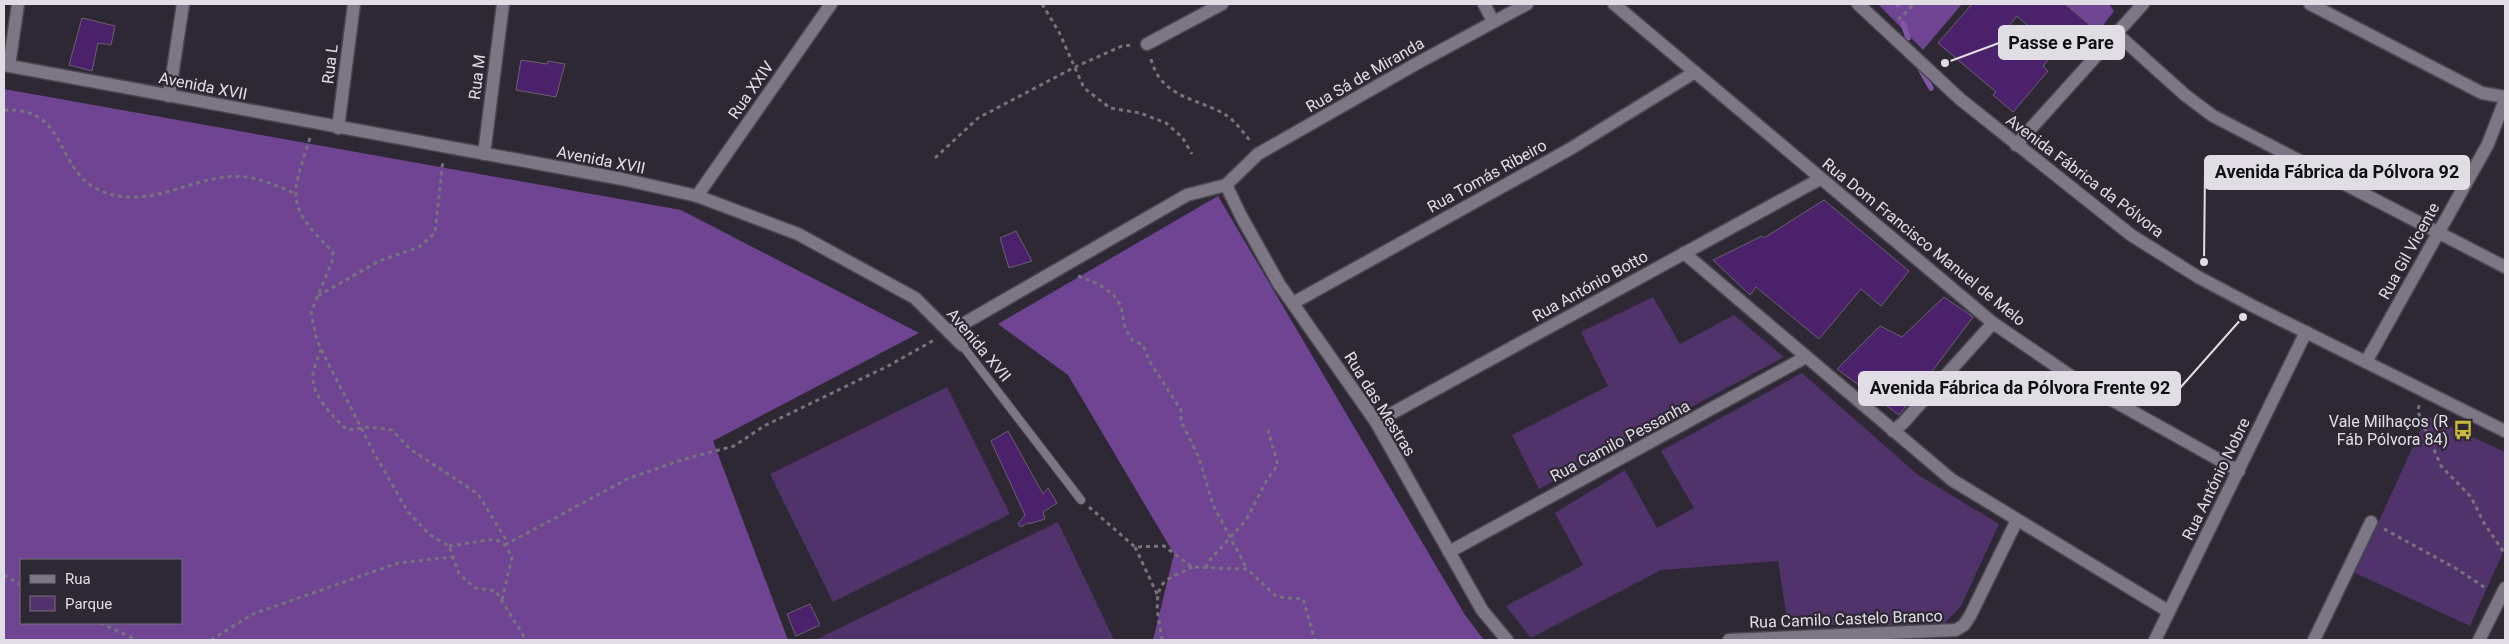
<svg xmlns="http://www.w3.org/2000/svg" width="2509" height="644" font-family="Roboto,sans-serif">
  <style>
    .green { fill: #51336b }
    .forest { fill: #6f4593; fill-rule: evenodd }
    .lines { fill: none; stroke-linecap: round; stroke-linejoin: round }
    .stream { stroke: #8157a5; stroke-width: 5.5 }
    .building { fill: #4c216c; stroke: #68616f; fill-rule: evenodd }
    .service-casing { stroke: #4b4650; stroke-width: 10 }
    .minor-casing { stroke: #4b4650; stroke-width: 15 }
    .tertiary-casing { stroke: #4b4650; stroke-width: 15 }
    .path { stroke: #77727d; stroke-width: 3; stroke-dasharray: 4 4; stroke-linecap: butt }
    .service { stroke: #7d7685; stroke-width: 8 }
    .minor { stroke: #7d7685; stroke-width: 12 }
    .tertiary { stroke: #7d7685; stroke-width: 12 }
    .labels { text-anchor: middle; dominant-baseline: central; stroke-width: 4.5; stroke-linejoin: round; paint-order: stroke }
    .street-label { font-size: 16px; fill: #e0dde5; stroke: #2e2834 }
    .poi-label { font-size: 16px; fill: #e0dde5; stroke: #2e2834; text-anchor: end }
    .leader { fill: none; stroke: #e0dde5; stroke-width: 2 }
    .callout-dot { fill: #e0dde5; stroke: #2e2834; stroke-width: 2 }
    .callout { fill: #e0dde5; stroke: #e0dde5; stroke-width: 2 }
    .callout-label { font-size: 18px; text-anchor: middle; font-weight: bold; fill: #111 }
  </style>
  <rect width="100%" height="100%" fill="#2e2834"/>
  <g class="green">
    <polygon points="1653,297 1680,344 1734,315 1784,357 1539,489 1512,435 1608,386 1581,332"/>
    <polygon points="1802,373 1918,475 1999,524 1961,606 1943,625 1788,625 1778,561 1661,570 1531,638 1506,606 1583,565 1555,513 1625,470 1657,528 1694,508 1661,451"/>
    <polygon points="947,387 1010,514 833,602 770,474"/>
    <polygon points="2427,416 2505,452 2505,548 2470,626 2355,573"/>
    <polygon points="1058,522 1114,640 815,640"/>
  </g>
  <g class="forest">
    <polygon points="1878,4 1962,4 1923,50"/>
    <polygon points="2065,4 2109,4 2114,11 2097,33"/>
    <path d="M4,89L681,210L919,333L713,441L788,640H4ZM21,560H181V623H21Z"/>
    <polygon points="1218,196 1465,615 1484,640 1153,640 1174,554 1068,375 998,324"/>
  </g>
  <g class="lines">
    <g class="stream">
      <polyline points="1898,5 1898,4"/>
      <polyline points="1903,23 1908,38"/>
      <polyline points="1919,67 1931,88"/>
    </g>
  </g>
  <g class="building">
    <path d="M1972,4H2065L2090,25L2069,49L2063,43L2043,66L2048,71L2013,112L1993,95L1996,92L1938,43ZM2017,16L2042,38L2023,60L1998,39Z"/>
    <polygon points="82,18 115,26 111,45 98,43 92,71 69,65"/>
    <polygon points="521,60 547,64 548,61 565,64 556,97 516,90"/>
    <polygon points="1824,200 1909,271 1881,306 1861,289 1819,339 1756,287 1750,295 1713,260 1762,236 1764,238"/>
    <polygon points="1016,231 1032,261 1009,268 1000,238"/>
    <polygon points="1944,297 1973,317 1899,415 1837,369 1880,326 1902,337"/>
    <polygon points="1008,431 1043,494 1048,488 1057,503 1043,512 1045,519 1029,524 1029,522 1021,527 1018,524 1025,515 991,441"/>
    <polygon points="810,604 820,625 796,636 787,614"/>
  </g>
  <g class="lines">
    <defs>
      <polyline id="service" points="962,345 1081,500"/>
      <g id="minor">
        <polyline points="1484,4 1493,21"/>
        <polyline points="1614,4 1993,323 2078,381 2239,471"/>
        <polyline points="2310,4 2482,93 2505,97"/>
        <polyline points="2116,33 2185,95 2213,116 2505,267"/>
        <polyline points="1147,44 1222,4"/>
        <polyline points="4,65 622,179 697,196 798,234 915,298 962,345"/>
        <polyline points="9,66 18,4"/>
        <polyline points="169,96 183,4"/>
        <polyline points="338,128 354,4"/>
        <polyline points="2016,145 2143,4"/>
        <polyline points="484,154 503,4"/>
        <polyline points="1226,185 1241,216 1279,284 1376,422 1482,610 1507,640"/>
        <polyline points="697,196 831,4"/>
        <polyline points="1684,253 1952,480 2168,611"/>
        <polyline points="1293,303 1570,149 1695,72"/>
        <polyline points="949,332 1187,195 1226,185 1258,154 1414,65 1527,4"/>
        <polyline points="2366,362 2488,144 2505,100"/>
        <polyline points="1376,422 1820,179"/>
        <polyline points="1893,431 1903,423 1993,323"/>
        <polyline points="1449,552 1806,357"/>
        <polyline points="1729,640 1956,630 1964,625 1970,616 2017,520"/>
        <polyline points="2155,640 2306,332"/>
        <polyline points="2314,640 2371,522"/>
        <polyline points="2479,640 2505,588"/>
      </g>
      <polyline id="tertiary" points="1858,4 1960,99 2131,235 2198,277 2251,305 2505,431"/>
    </defs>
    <use href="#service" class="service-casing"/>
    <use href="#minor" class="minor-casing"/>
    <use href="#tertiary" class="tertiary-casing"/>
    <g class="path">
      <polyline points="1042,4 1059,32 1084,88 1110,108 1140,113 1166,123 1182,137 1192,154"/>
      <polyline points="1898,20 1914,4"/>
      <path d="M1151,59C1160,95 1192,98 1219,111C1233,118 1241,129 1250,141"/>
      <path d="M4,110C69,107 54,169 99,190C142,210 181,183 224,177C250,173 273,184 296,194"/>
      <path d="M310,138C290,199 286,205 333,252L332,262L311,312L316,337L321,349L373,451L408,512L430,535L449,546L459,574L475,588L496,591L526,640"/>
      <polyline points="935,158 978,118 1075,67 1122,46 1132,45"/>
      <polyline points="1078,276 1096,283 1113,294 1121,306 1125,328 1132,340 1143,345 1150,362 1181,410 1181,421 1199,458 1213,505 1247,569"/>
      <polyline points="318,296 379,261 419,247 435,233 443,160"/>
      <path d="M321,349C319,357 313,368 313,376C312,397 333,416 347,430L369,427L392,430L410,449L478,494L508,543"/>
      <polyline points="2419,405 2418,412 2441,466 2471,497 2484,523 2505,554"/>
      <polyline points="1089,507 1135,547 1164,546 1192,567 1247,569 1277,597 1303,599 1315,640"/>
      <polyline points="2384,529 2457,569 2487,589"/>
      <polyline points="505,545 627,479 681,460 734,446 764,426 888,366 936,339"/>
      <polyline points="449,546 495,539 505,545 512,557 502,600"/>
      <polyline points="1135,547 1158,596"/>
      <polyline points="1206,568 1208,562 1246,520 1268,478 1278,465 1268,430"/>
      <polyline points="4,575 21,585"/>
      <polyline points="100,623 137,640"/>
      <polyline points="211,640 253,614 398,563 453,557"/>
      <path d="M1162,640C1160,623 1150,592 1167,580C1175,574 1184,572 1192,567"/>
    </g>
    <use href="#service" class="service"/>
    <use href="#minor" class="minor"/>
    <use href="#tertiary" class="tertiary"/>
  </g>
  <defs>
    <symbol id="bus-bare" viewBox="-9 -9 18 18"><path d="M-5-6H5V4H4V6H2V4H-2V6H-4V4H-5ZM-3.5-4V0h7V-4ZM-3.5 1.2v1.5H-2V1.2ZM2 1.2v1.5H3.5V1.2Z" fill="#caba3a" stroke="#2e2834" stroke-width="2.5" paint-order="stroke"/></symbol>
  </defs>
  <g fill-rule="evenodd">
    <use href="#bus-bare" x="2449" y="416" width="28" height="28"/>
  </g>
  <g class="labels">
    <g class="street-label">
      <text transform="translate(330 64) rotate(-83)">Rua L</text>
      <text transform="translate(1365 75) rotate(-30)">Rua Sá de Miranda</text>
      <text transform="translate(477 77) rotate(-83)">Rua M</text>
      <text transform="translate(203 86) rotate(11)">Avenida XVII</text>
      <text transform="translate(751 90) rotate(-55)">Rua XXIV</text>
      <text transform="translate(601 160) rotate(11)">Avenida XVII</text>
      <text transform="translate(1487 176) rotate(-29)">Rua Tomás Ribeiro</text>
      <text transform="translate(2085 176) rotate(37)">Avenida Fábrica da Pólvora</text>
      <text transform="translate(1924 242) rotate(39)">Rua Dom Francisco Manuel de Melo</text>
      <text transform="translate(2409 251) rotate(-61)">Rua Gil Vicente</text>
      <text transform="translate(1590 286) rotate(-29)">Rua António Botto</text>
      <text transform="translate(979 345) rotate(50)">Avenida XVII</text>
      <text transform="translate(1380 404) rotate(58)">Rua das Mestras</text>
      <text transform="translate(1620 441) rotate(-28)">Rua Camilo Pessanha</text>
      <text transform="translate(2216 479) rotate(-64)">Rua António Nobre</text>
      <text transform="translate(1846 619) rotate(-2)">Rua Camilo Castelo Branco</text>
    </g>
    <g class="poi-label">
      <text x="2448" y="421">Vale Milhaços (R<tspan x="2448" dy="18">Fáb Pólvora 84)</tspan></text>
    </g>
  </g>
  <path class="leader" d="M1945 63L1999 43M2204 262L2205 172M2243 317L2180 388"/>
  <g class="callout-dot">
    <circle cx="1945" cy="63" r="5"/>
    <circle cx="2204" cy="262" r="5"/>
    <circle cx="2243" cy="317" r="5"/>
  </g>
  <g class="callout">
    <rect x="1999" y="26" width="125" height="33" rx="5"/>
    <rect x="2205" y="156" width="264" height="33" rx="5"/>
    <rect x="1859" y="372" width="321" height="33" rx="5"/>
  </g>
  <g class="callout-label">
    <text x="2061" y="49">Passe e Pare</text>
    <text x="2337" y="178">Avenida Fábrica da Pólvora 92</text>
    <text x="2020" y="394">Avenida Fábrica da Pólvora Frente 92</text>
  </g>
  <rect width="2509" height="644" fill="none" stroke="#e0dde5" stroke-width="10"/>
  <rect x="20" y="559" width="162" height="65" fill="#2e2834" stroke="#75707b"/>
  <rect x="30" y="575" width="25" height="8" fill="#7d7685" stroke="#75707b"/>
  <text x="65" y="584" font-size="15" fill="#e0dde5">Rua</text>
  <rect x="30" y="596" width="25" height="15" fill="#51336b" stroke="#75707b"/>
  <text x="65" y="609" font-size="15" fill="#e0dde5">Parque</text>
</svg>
